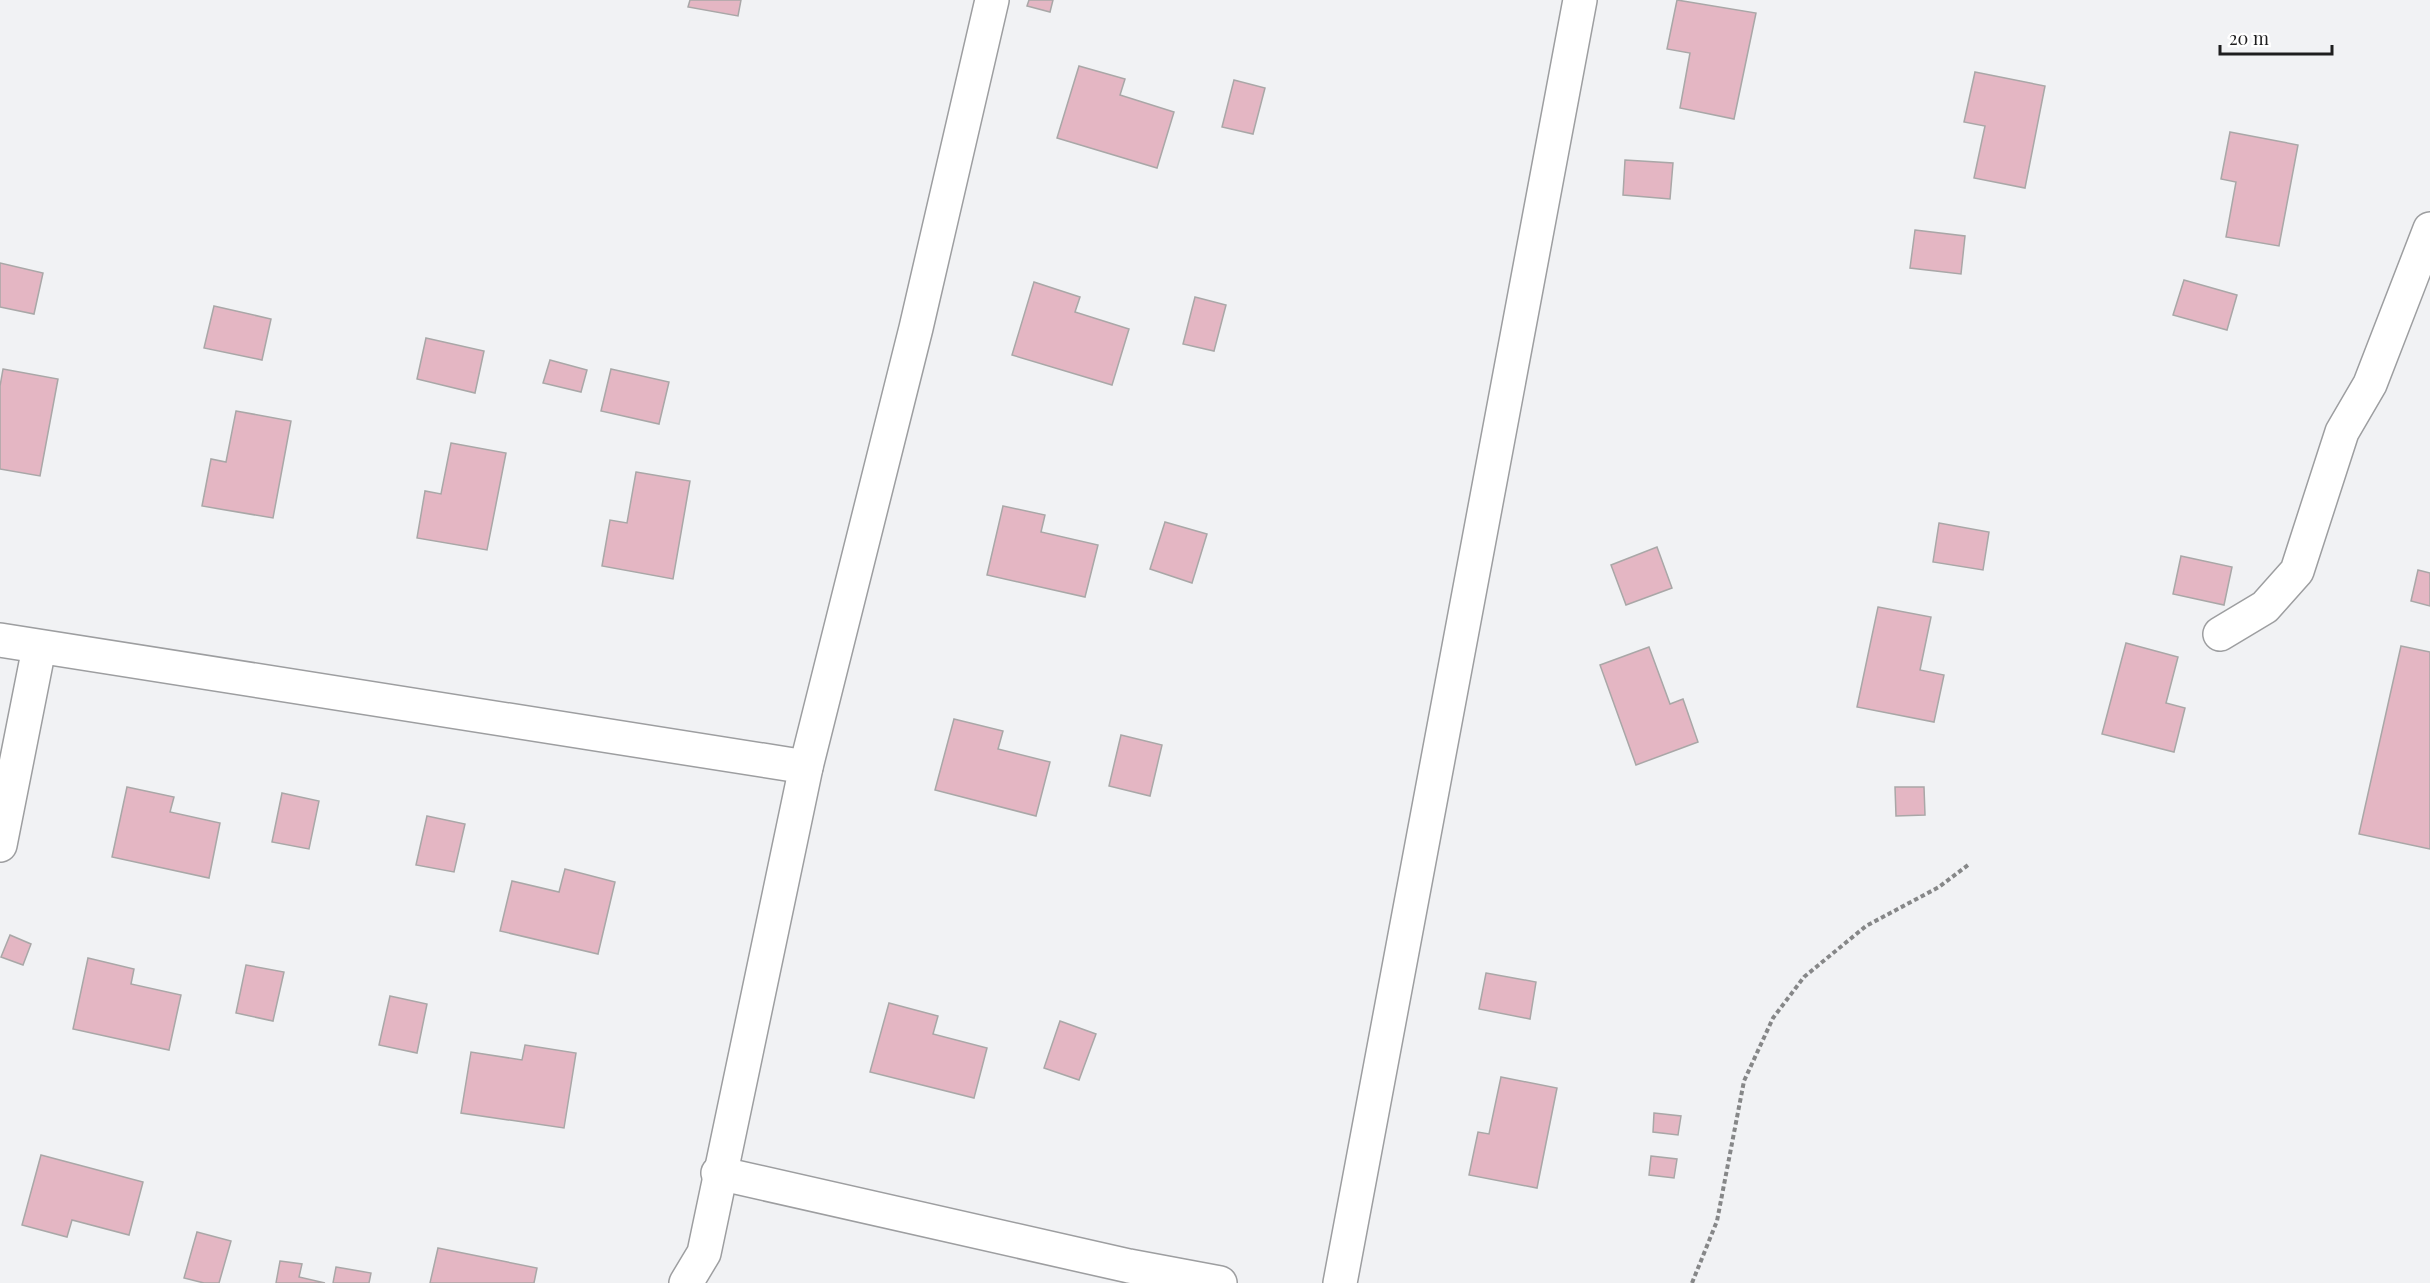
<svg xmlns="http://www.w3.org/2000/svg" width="2430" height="1283" font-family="'Playfair Display',serif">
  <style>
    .building { fill: #e4b6c3; stroke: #a9a7a7; stroke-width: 1.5 }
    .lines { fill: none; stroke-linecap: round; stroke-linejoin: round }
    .minor-casing { stroke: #9d9ea0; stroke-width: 36 }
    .path { stroke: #868788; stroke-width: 4; stroke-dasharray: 4.5 3; stroke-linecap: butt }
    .minor { stroke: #fff; stroke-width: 33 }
  </style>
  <rect width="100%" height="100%" fill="#f1f2f4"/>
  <g class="building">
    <polygon points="690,0 741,0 738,16 688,7"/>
    <polygon points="1029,0 1053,0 1050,12 1027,6"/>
    <polygon points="1677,0 1756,13 1734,119 1680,108 1690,53 1667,49"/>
    <polygon points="1079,66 1125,79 1120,95 1174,112 1157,168 1057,138"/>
    <polygon points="1975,72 2045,86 2025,188 1974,178 1985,126 1964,122"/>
    <polygon points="1234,80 1265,88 1253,134 1222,127"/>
    <polygon points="2230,132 2298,145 2279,246 2226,237 2236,182 2221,179"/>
    <polygon points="1625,160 1673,163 1670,199 1623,195"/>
    <polygon points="1915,230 1965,236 1961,274 1910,268"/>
    <polygon points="0,263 43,273 34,314 0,307"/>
    <polygon points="2184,280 2237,295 2227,330 2173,315"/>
    <polygon points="1034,282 1080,297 1075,312 1129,329 1112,385 1012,355"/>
    <polygon points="1195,297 1226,305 1214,351 1183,344"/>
    <polygon points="214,306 271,319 262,360 204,348"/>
    <polygon points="426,338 484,351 475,393 417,379"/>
    <polygon points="550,360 587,370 581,392 543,383"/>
    <polygon points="3,369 58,379 40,476 0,469 0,386"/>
    <polygon points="611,369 669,382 659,424 601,411"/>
    <polygon points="236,411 291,421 273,518 202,506 211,459 226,462"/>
    <polygon points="451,443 506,453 487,550 417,538 425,491 441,494"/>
    <polygon points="636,472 690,481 673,579 602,566 610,520 627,523"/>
    <polygon points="1003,506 1045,515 1041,532 1098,545 1085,597 987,575"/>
    <polygon points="1165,522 1207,534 1192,583 1150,569"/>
    <polygon points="1939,523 1989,532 1983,570 1933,562"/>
    <polygon points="1657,547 1672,588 1626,605 1611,565"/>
    <polygon points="2181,556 2232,567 2224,605 2173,594"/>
    <polygon points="2418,570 2430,573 2430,606 2411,601"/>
    <polygon points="1878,607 1931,617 1920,670 1944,675 1934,722 1857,707"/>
    <polygon points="2126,643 2178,657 2166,703 2185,708 2174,752 2102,734"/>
    <polygon points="2401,646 2430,652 2430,849 2359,834"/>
    <polygon points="1649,647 1670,704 1683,699 1698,742 1636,765 1600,665"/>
    <polygon points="954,719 1003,731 998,749 1050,762 1036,816 935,790"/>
    <polygon points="1121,735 1162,745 1150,796 1109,786"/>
    <polygon points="127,787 174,797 170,812 220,823 209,878 112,857"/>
    <polygon points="1895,787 1924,787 1925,815 1896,816"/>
    <polygon points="282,793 319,801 309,849 272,842"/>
    <polygon points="427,816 465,824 454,872 416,865"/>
    <polygon points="565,869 615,882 598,954 500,931 512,881 559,892"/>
    <polygon points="10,935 31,944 23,965 1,957"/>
    <polygon points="88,958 134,969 131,984 181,995 169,1050 73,1029"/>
    <polygon points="246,965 284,972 273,1021 236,1013"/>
    <polygon points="1486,973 1536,982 1530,1019 1479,1009"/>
    <polygon points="390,996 427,1004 417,1053 379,1045"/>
    <polygon points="889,1003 938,1016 933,1034 987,1048 974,1098 870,1072"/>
    <polygon points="1060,1021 1096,1034 1079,1080 1044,1068"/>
    <polygon points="525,1045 576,1053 564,1128 461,1113 471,1052 522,1060"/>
    <polygon points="1501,1077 1557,1088 1537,1188 1469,1175 1478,1132 1489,1134"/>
    <polygon points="1654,1113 1681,1116 1678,1135 1653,1132"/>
    <polygon points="41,1155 143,1182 129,1235 72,1220 67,1237 22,1225"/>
    <polygon points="1651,1156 1677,1159 1674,1178 1649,1175"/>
    <polygon points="197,1232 231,1241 219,1283 204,1283 184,1278"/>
    <polygon points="438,1248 537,1268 534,1283 430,1283"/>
    <polygon points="280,1261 302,1264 299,1277 325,1283 276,1283"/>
    <polygon points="336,1267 371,1273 369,1283 333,1283"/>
  </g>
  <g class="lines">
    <defs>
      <g id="minor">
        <polyline points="2220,634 2265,607 2297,571 2342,432 2370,384 2430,229"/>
        <polyline points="0,640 806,767"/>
        <polyline points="0,845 39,648"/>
        <polyline points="718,1173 1129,1266 1220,1283"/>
        <polyline points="686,1283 704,1253 806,767 916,328 992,0"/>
        <polyline points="1340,1283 1580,0"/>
      </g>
    </defs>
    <use href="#minor" class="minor-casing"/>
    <polyline class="path" points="1692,1283 1717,1221 1744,1081 1773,1018 1804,977 1866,926 1939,887 1968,865"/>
    <use href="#minor" class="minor"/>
  </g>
  <path d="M2220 45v9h112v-9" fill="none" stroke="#1e1e1f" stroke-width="3"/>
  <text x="2229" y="45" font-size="18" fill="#1e1e1f" stroke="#ffffff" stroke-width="4.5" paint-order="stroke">20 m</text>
</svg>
